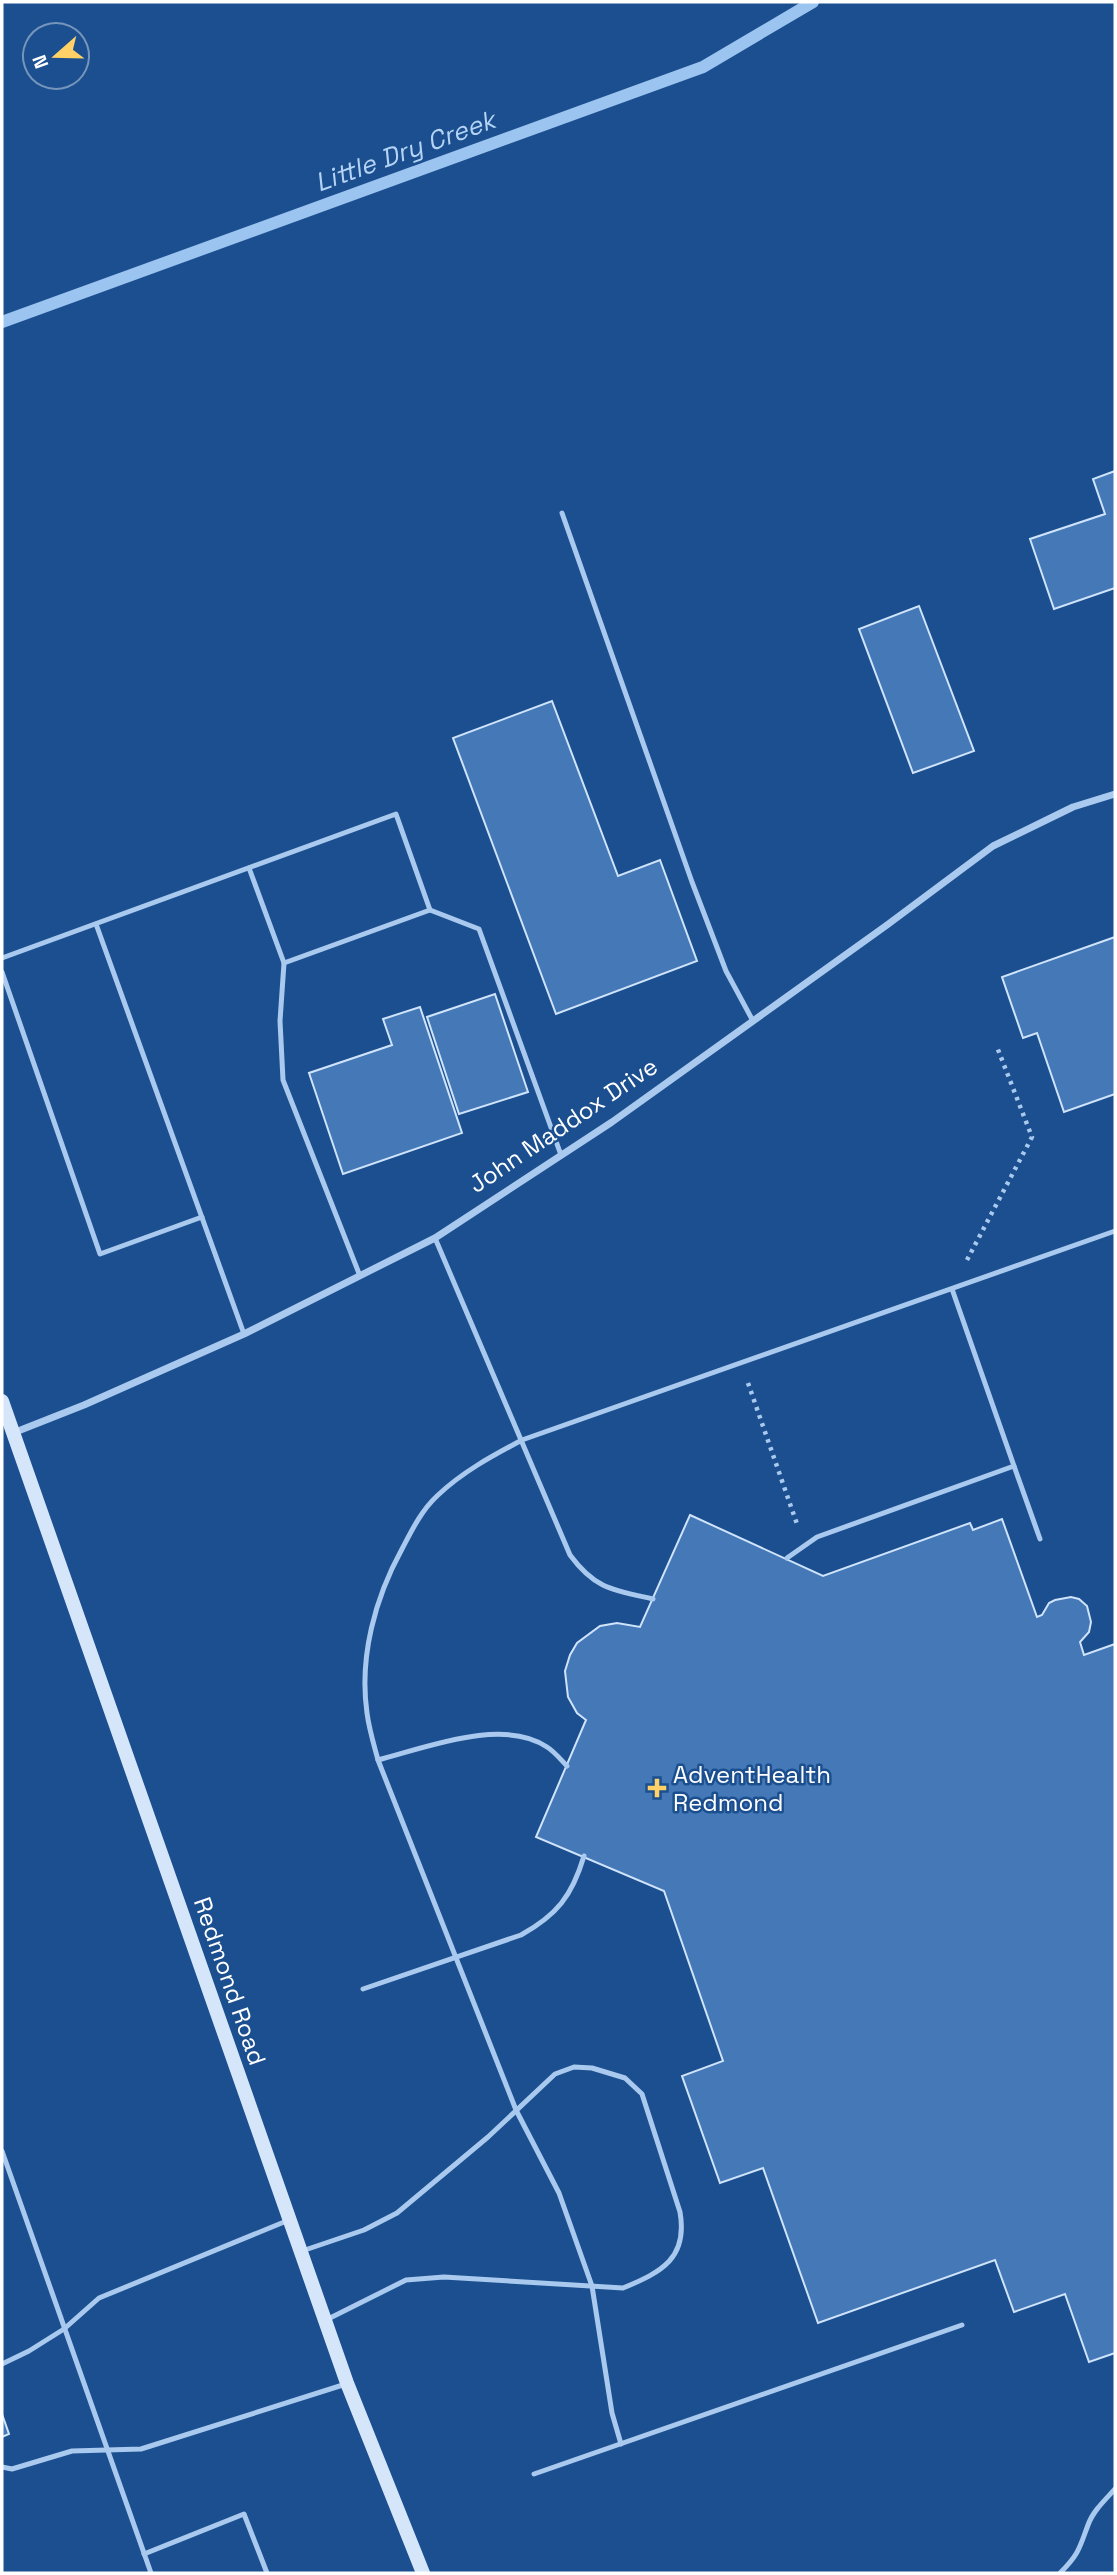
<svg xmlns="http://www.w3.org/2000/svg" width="1117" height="2575" font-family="'Space Grotesk',sans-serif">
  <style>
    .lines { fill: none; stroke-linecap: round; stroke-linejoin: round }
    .stream { stroke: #9cc4f0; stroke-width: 12 }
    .building { fill: #4478b7; stroke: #cfe3fa; stroke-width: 2 }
    .path { stroke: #a9c9ee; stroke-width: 4.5; stroke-dasharray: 3.5 5; stroke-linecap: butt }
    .lane { stroke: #a9c9ee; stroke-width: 5 }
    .street { stroke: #a9c9ee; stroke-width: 7 }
    .secondary { stroke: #d6e6fa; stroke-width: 14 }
    .poi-dot { fill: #ffd166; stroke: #1b4f8f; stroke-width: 2.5 }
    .labels { text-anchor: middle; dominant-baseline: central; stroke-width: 5; stroke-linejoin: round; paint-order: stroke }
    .street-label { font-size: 24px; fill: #fff; stroke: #1b4f8f }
    .poi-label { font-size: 24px; fill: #fff; stroke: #1b4f8f; text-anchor: start }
    .water-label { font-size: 26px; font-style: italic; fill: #b5d3f5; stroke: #1b4f8f }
  </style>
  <rect width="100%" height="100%" fill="#1b4f8f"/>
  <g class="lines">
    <polyline class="stream" points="2,322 703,67 813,2"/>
  </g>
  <g class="building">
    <polygon points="1115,471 1115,588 1054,609 1030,539 1105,514 1093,479"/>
    <polygon points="919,606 974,751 913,773 859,629"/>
    <polygon points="552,701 618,876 660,860 697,961 556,1014 453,738"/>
    <polygon points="1115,937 1115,1094 1064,1112 1037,1033 1023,1038 1002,977"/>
    <polygon points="495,994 528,1092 459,1114 427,1017"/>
    <polygon points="420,1007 462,1133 343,1174 309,1073 392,1045 383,1019"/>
    <polygon points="690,1515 823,1576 970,1523 973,1530 1002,1519 1037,1617 1042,1615 1049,1603 1055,1600 1071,1597 1079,1599 1087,1606 1091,1622 1089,1632 1080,1642 1084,1655 1115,1644 1115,2353 1089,2362 1065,2294 1014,2312 995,2260 818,2323 763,2168 720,2183 682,2076 723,2061 664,1891 536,1837 586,1720 577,1713 568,1697 565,1671 570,1655 577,1643 600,1626 617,1623 640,1627"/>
    <polygon points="2,2414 9,2434 2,2437"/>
  </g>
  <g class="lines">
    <g class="path">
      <polyline points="967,1260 1032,1137 997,1047"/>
      <polyline points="748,1383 797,1524"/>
    </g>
    <g class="lane">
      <polyline points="562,513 692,882 726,971 753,1021"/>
      <polyline points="249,868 284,963 430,910 479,929 561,1155"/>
      <polyline points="96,924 244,1334"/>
      <polyline points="2,958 396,814 430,910"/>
      <polyline points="284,963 280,1021 283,1080 360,1276"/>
      <polyline points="2,972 100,1254 202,1217"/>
      <path d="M435,1238L570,1555C595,1589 613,1590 653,1599"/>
      <polyline points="1014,1466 1040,1539"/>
      <polyline points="787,1558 817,1537 1014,1466 952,1289"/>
      <path d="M378,1760C425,1748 503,1717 547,1747C555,1752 561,1760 567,1766"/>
      <path d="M363,1989L521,1935C557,1915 572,1896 584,1856"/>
      <polyline points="2,2151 151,2573"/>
      <path d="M302,2251L364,2230L397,2213L488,2137L555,2074L574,2067L592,2068L625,2078L642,2094L680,2212C688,2258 662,2272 623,2288L444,2277L406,2280L326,2320"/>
      <polyline points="2,2364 29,2351 64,2329 99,2298 289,2220"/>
      <path d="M621,2444L612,2413L592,2286L559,2193L516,2110L378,1760C374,1745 369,1729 367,1713C359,1657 375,1598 402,1549C412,1530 421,1511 437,1496C462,1472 492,1456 522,1440L1115,1231"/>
      <polyline points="2,2467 12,2469 72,2451 141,2449 346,2384"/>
      <polyline points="534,2474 962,2325"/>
      <polyline points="144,2554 244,2514 267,2573"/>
      <path d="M1060,2573C1079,2554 1079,2549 1088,2525C1093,2511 1105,2500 1115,2489"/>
    </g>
    <polyline class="street" points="13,1433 84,1405 244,1334 435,1238 612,1122 887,925 993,846 1073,807 1115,794"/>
    <polyline class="secondary" points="2,1401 347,2383 423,2573"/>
  </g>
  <path class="poi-dot" d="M653.5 1777.5h7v7h7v7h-7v7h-7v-7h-7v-7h7z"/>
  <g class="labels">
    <g class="street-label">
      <text transform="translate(563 1125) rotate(-34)">John Maddox Drive</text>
      <text transform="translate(230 1981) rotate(71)">Redmond Road</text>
    </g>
    <g class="poi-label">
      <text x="673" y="1774">AdventHealth<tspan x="673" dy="28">Redmond</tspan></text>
    </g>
    <g class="water-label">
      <text transform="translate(405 151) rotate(-20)">Little Dry Creek</text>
    </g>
  </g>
  <rect width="1117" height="2575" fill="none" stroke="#ffffff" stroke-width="7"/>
  <g transform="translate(56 56) rotate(250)"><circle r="33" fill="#1b4f8f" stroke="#7695bc" stroke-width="2"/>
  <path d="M0-5L12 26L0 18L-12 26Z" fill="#ffd166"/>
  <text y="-10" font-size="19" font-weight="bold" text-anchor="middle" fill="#ffffff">N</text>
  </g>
</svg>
